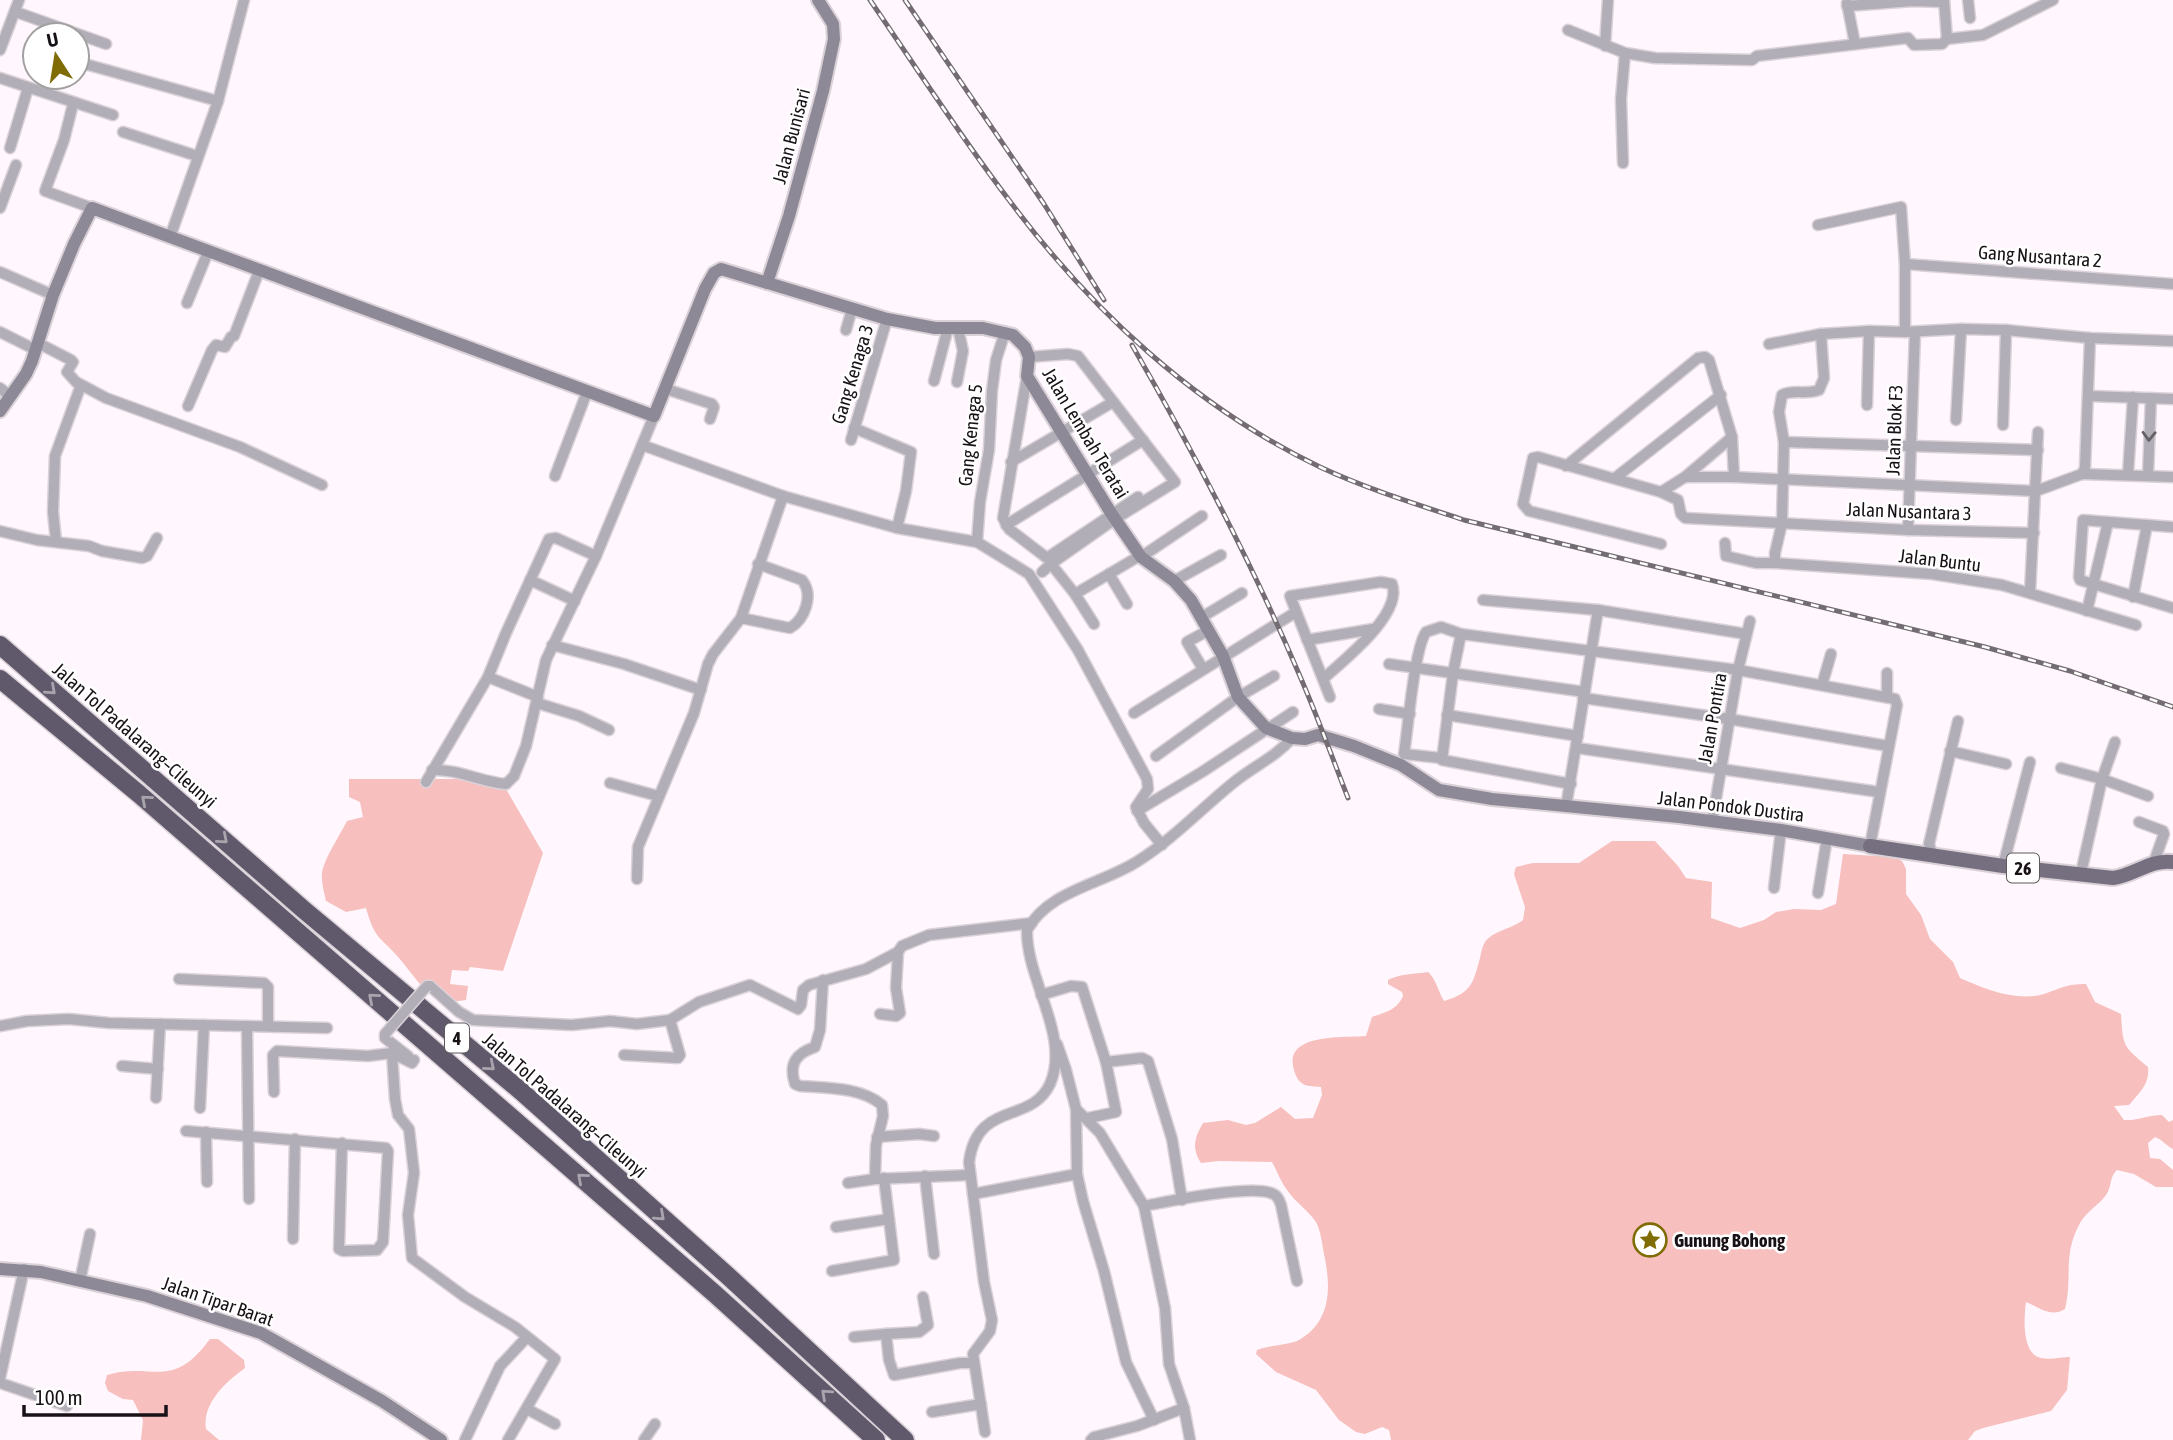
<svg xmlns="http://www.w3.org/2000/svg" width="2173" height="1440" font-family="'Asap Condensed',sans-serif">
  <style>
    .green { fill: #f7bfbd }
    .lines { fill: none; stroke-linecap: round; stroke-linejoin: round }
    .street-casing { stroke: #dad2d8; stroke-width: 13 }
    .secondary-casing { stroke: #dad2d8; stroke-width: 16 }
    .primary-casing { stroke: #dad2d8; stroke-width: 18 }
    .highway-casing { stroke: #dad2d8; stroke-width: 21 }
    .street { stroke: #b1aeb7; stroke-width: 10 }
    .secondary { stroke: #8e8996; stroke-width: 12 }
    .primary { stroke: #766f7f; stroke-width: 14 }
    .highway { stroke: #60596b; stroke-width: 18 }
    .rail-casing { stroke: #736c72; stroke-width: 5 }
    .rail { stroke: #fff; stroke-width: 2.5; stroke-dasharray: 8; stroke-linecap: butt }
    .street-bridge-casing { stroke: #dad2d8; stroke-width: 13; stroke-linecap: butt }
    .street-bridge { stroke: #b1aeb7; stroke-width: 10 }
    .oneway { stroke: #646067 }
    .oneway2 { stroke: #a8a4ae }
    .labels { text-anchor: middle; dominant-baseline: central; stroke-width: 5; stroke-linejoin: round; paint-order: stroke }
    .shield { fill: #fff; stroke: #5d595d; stroke-width: 2 }
    .shield-label { font-size: 18px; font-weight: bold; fill: #181217 }
    .street-label { font-size: 19px; fill: #181217; stroke: #fff }
    .poi-label { font-size: 19px; font-weight: bold; fill: #181217; stroke: #fff; text-anchor: start }
  </style>
  <rect width="100%" height="100%" fill="#fff7fd"/>
  <g class="green">
    <path d="M349,779H468L506,789L543,853L503,971L470,967L468,971L452,970L450,984L468,986L466,1000C429,1006 419,981 399,958C379,935 375,940 366,908L346,912L326,901C324,892 321,882 322,873C324,859 340,835 347,821L363,817L360,802L349,797Z"/>
    <path d="M1612,841H1655L1678,866L1686,878L1712,882L1711,918L1740,928L1764,920L1776,912L1794,909L1821,910L1836,904L1843,854L1894,857L1902,861L1906,869V894L1921,915L1930,939L1953,962L1960,978C1985,989 2016,1002 2044,994C2062,988 2066,984 2086,984L2095,1002L2121,1014C2123,1047 2123,1046 2148,1067C2150,1084 2139,1093 2129,1105L2114,1106L2124,1120C2137,1121 2149,1115 2162,1115L2169,1122L2173,1120V1149C2165,1145 2163,1140 2155,1137L2148,1143L2150,1158L2160,1159L2173,1170V1187H2156L2134,1174L2117,1170C2109,1177 2112,1187 2106,1195C2099,1205 2087,1211 2080,1223C2062,1256 2073,1277 2065,1309C2051,1318 2039,1307 2026,1302C2024,1316 2021,1354 2041,1358C2050,1360 2062,1357 2070,1357L2067,1390L2051,1411L1983,1428L1975,1431L1968,1440H1391L1389,1430L1382,1427L1365,1434L1356,1432L1339,1420L1316,1390L1276,1372L1256,1354L1257,1350C1270,1345 1290,1345 1299,1340C1332,1321 1331,1286 1324,1254C1322,1243 1321,1232 1316,1222C1308,1210 1295,1202 1287,1190C1281,1182 1277,1171 1272,1162L1219,1161L1201,1163C1191,1148 1195,1137 1203,1123L1228,1120L1246,1125L1255,1123L1281,1107L1295,1119L1313,1118L1322,1095L1321,1087C1308,1086 1300,1087 1295,1073C1280,1033 1340,1038 1366,1036L1372,1017C1386,1012 1397,1010 1403,996L1402,992L1388,984V980C1399,974 1415,974 1428,972C1436,979 1438,991 1444,1001C1471,993 1473,984 1480,958C1481,952 1482,947 1485,942C1494,930 1512,929 1523,920L1525,907L1514,874L1516,867L1533,863H1579Z"/>
    <path d="M210,1339H218L244,1360L245,1368C226,1382 202,1403 206,1429L219,1440H141L143,1420L133,1400L123,1399L108,1391L105,1383L107,1375C154,1361 171,1392 210,1339Z"/>
  </g>
  <g class="lines">
    <defs>
      <g id="street">
        <polyline points="1944,0 1947,39"/>
        <polyline points="1968,0 1970,18"/>
        <polyline points="1847,3 1855,44"/>
        <polyline points="1847,6 1913,1 1944,2"/>
        <polyline points="16,12 106,44"/>
        <polyline points="1568,30 1625,53 1655,58 1752,60 1757,56 1908,38 1914,45 1942,44 1947,39 1983,35 2053,0"/>
        <polyline points="1605,46 1608,0"/>
        <polyline points="0,50 19,0"/>
        <polyline points="85,64 218,101"/>
        <polyline points="0,78 113,115"/>
        <polyline points="73,104 64,140 45,191 92,208"/>
        <polyline points="123,132 197,156"/>
        <polyline points="10,148 28,88"/>
        <polyline points="1623,163 1621,99 1625,53"/>
        <polyline points="0,208 16,165"/>
        <polyline points="1818,225 1901,207 1905,264 1905,332"/>
        <polyline points="170,237 218,101 244,0"/>
        <polyline points="1905,264 2173,284"/>
        <polyline points="0,272 53,295"/>
        <polyline points="187,303 208,252"/>
        <polyline points="846,330 852,309"/>
        <polyline points="0,332 36,350"/>
        <path d="M1821,334L1824,378L1819,390C1807,395 1793,389 1782,395L1779,412L1784,442L1782,523L1775,553V563L1932,574L2002,585L2136,625"/>
        <polyline points="38,343 71,360 73,362 67,372 76,382 106,398 240,447 322,485"/>
        <polyline points="1769,344 1821,334 1869,331 1905,332 1961,329 2006,330 2090,338 2173,341"/>
        <polyline points="1029,357 1068,354 1078,356 1175,482 1115,519 1051,564 1075,594 1094,624"/>
        <polyline points="1027,376 1003,518 1009,529 1047,558 1138,497"/>
        <polyline points="934,381 948,328"/>
        <polyline points="957,382 963,351 958,328"/>
        <polyline points="0,388 10,396"/>
        <polyline points="666,389 712,404 714,407 710,419"/>
        <polyline points="2089,396 2173,399"/>
        <polyline points="1867,405 1869,331"/>
        <polyline points="188,406 212,350 216,345 225,347 231,337 234,336 259,271"/>
        <polyline points="1956,420 1961,329"/>
        <polyline points="2003,425 2006,330"/>
        <polyline points="854,428 911,452 906,491 897,528"/>
        <polyline points="851,440 887,319"/>
        <polyline points="1784,442 2038,450"/>
        <polyline points="642,445 783,496 897,528 977,542 1029,574 1078,650 1147,779 1148,789 1136,807 1144,823 1162,845"/>
        <polyline points="1011,462 1113,402"/>
        <polyline points="1566,466 1698,358 1705,357 1709,360 1732,437 1734,477"/>
        <polyline points="2082,474 2173,477"/>
        <polyline points="2128,474 2133,397"/>
        <polyline points="2148,475 2151,398"/>
        <polyline points="555,476 587,392"/>
        <polyline points="1685,477 1734,477 2036,491 2082,474 2085,468 2090,338"/>
        <polyline points="1615,478 1721,395"/>
        <polyline points="1661,492 1685,477 1732,437"/>
        <polyline points="1006,525 1143,440"/>
        <polyline points="2173,527 2083,520 2079,577 2080,580 2173,608"/>
        <polyline points="1908,530 1915,332"/>
        <polyline points="0,531 37,540 89,546 102,551 142,558 147,556 157,538"/>
        <polyline points="56,541 53,512 55,456 81,385"/>
        <polyline points="977,542 980,502 989,450 992,391 996,360 1005,332"/>
        <polyline points="1725,543 1726,556 1756,563 1775,563"/>
        <polyline points="1661,544 1529,511 1523,504 1533,458 1538,457 1661,492 1678,500 1681,514 1685,518 1908,530 2034,533"/>
        <polyline points="1042,572 1051,564"/>
        <polyline points="1109,574 1127,604"/>
        <polyline points="530,580 575,601"/>
        <polyline points="1174,581 1221,555"/>
        <polyline points="2030,593 2038,432"/>
        <polyline points="1075,594 1136,558 1141,557 1202,516"/>
        <polyline points="2133,597 2147,525"/>
        <polyline points="1483,600 1598,610 1746,634"/>
        <polyline points="2087,611 2108,522"/>
        <polyline points="1202,617 1242,593"/>
        <path d="M741,618L790,628C805,619 814,595 802,580L758,564"/>
        <polyline points="1307,640 1373,629"/>
        <polyline points="552,645 624,664 701,690"/>
        <polyline points="1389,664 1585,692"/>
        <polyline points="1203,669 1187,642 1209,630"/>
        <polyline points="488,677 538,697"/>
        <path d="M1323,679C1344,660 1403,614 1392,584L1381,582L1290,596L1330,697"/>
        <polyline points="1822,685 1831,654"/>
        <polyline points="1887,696 1887,673"/>
        <polyline points="1583,698 1729,719 1888,746"/>
        <polyline points="537,703 579,716 609,730"/>
        <polyline points="1379,709 1410,714"/>
        <polyline points="1134,713 1296,612"/>
        <polyline points="1447,715 1578,736"/>
        <polyline points="1577,748 1879,792"/>
        <polyline points="1950,751 2006,764"/>
        <polyline points="1156,756 1238,697 1274,676"/>
        <path d="M1441,758L1404,754C1408,729 1414,650 1426,632L1441,627L1461,634"/>
        <polyline points="2061,768 2102,779 2148,796"/>
        <path d="M432,770C458,769 481,782 506,784L514,776L526,746L546,660L596,556L654,416"/>
        <polyline points="426,782 488,677 506,633 549,539 556,538 596,556"/>
        <polyline points="610,783 658,796"/>
        <polyline points="1571,784 1442,760 1453,673 1461,634 1738,670 1895,699 1897,705 1870,846"/>
        <polyline points="1566,807 1598,610"/>
        <polyline points="1137,811 1202,772 1293,712"/>
        <polyline points="1712,822 1738,670 1750,621"/>
        <polyline points="2139,822 2163,831 2164,834 2154,862"/>
        <polyline points="1932,854 1929,844 1958,721"/>
        <polyline points="2003,866 2030,762"/>
        <polyline points="2081,873 2102,779 2115,742"/>
        <polyline points="637,879 638,847 694,713 708,664 713,654 741,618 783,496"/>
        <polyline points="1774,888 1781,830"/>
        <polyline points="1818,893 1827,838"/>
        <polyline points="179,979 264,983 268,987 268,1025"/>
        <path d="M823,980L820,1030L815,1047C797,1053 788,1063 795,1084L800,1086C827,1088 861,1087 882,1105L883,1116L876,1145L875,1179L970,1175"/>
        <polyline points="430,986 459,1012 473,1020 572,1025 610,1021 637,1024 670,1020 699,1002 750,985 798,1009 801,1005 803,990 809,985 866,969 898,952 902,946 929,935 1032,923"/>
        <polyline points="1041,995 1071,986 1082,987 1106,1062 1142,1058 1148,1061 1172,1139 1182,1200"/>
        <polyline points="880,1014 896,1016 900,1013 896,988 898,952"/>
        <polyline points="0,1026 27,1021 69,1019 109,1023 327,1028"/>
        <polyline points="247,1026 249,1199"/>
        <polyline points="385,1038 408,1056"/>
        <polyline points="1057,1044 1066,1070 1076,1109 1077,1174 1083,1201 1104,1271 1126,1362 1154,1420"/>
        <polyline points="624,1055 678,1058 680,1055 670,1020"/>
        <polyline points="414,1060 412,1063 392,1053 395,1099 398,1115 409,1129 414,1173 408,1215 412,1258 465,1297 515,1327 555,1359 508,1440"/>
        <polyline points="122,1066 158,1069"/>
        <polyline points="274,1092 273,1055 277,1051 368,1056 392,1053"/>
        <polyline points="156,1098 160,1024"/>
        <polyline points="200,1108 204,1025"/>
        <polyline points="1076,1109 1100,1133 1144,1206 1165,1308 1169,1364 1184,1408 1190,1440"/>
        <polyline points="1088,1118 1116,1112 1106,1062"/>
        <polyline points="186,1131 386,1148 388,1151 383,1242 377,1250 343,1251 339,1249 342,1143"/>
        <polyline points="206,1132 207,1182"/>
        <polyline points="877,1137 919,1134 934,1136"/>
        <polyline points="925,1176 934,1254"/>
        <polyline points="848,1183 875,1179"/>
        <polyline points="973,1194 1077,1174"/>
        <path d="M1144,1206C1171,1201 1247,1185 1271,1193C1277,1195 1279,1199 1281,1205L1297,1281"/>
        <polyline points="836,1227 889,1219"/>
        <polyline points="293,1239 295,1139"/>
        <polyline points="832,1271 894,1260 884,1178"/>
        <polyline points="80,1281 90,1234"/>
        <polyline points="923,1297 928,1325 919,1332 886,1334 889,1360 894,1375 960,1363 974,1363"/>
        <polyline points="854,1337 886,1334"/>
        <polyline points="0,1378 24,1269"/>
        <polyline points="0,1383 67,1406"/>
        <polyline points="527,1409 555,1424"/>
        <polyline points="932,1412 981,1404"/>
        <path d="M985,1432L973,1354L990,1331L992,1320L984,1282L969,1162C977,1100 1031,1125 1050,1084C1071,1036 1026,980 1027,930C1049,890 1103,884 1138,861C1173,839 1201,809 1233,783C1252,767 1276,757 1292,738"/>
        <polyline points="465,1440 500,1366 527,1337"/>
        <polyline points="644,1440 655,1424"/>
        <polyline points="1091,1440 1094,1437 1137,1426 1184,1408"/>
      </g>
      <g id="secondary">
        <polyline points="767,283 789,216 823,91 834,39 833,24 818,0"/>
        <polyline points="0,411 26,374 32,361 53,295 74,244 92,208 654,416 705,289 714,273 721,269 887,319 935,328 983,328 1013,335 1025,347 1029,357 1027,376 1111,513 1141,557 1174,581 1191,600 1223,656 1238,697 1266,728 1292,738 1305,739 1318,735 1354,746 1401,765 1439,790 1492,799 1679,817 1781,830 1870,846"/>
        <polyline points="0,1269 41,1272 147,1296 261,1333 382,1401 441,1440"/>
      </g>
      <path id="primary" d="M1870,846L2003,866L2113,878C2135,875 2150,859 2173,862"/>
      <g id="highway">
        <polyline points="0,645 304,910 522,1092 728,1276 905,1440"/>
        <polyline points="0,679 139,794 715,1294 876,1440"/>
      </g>
    </defs>
    <use href="#street" class="street-casing"/>
    <use href="#secondary" class="secondary-casing"/>
    <use href="#primary" class="primary-casing"/>
    <use href="#highway" class="highway-casing"/>
    <use href="#street" class="street"/>
    <use href="#secondary" class="secondary"/>
    <use href="#primary" class="primary"/>
    <use href="#highway" class="highway"/>
    <defs>
      <g id="rail">
        <path d="M870,0C916,67 960,136 1009,200C1091,310 1195,407 1320,467C1367,489 1416,504 1464,520L1985,647L2070,671L2173,707"/>
        <polyline points="905,0 1044,204 1104,300"/>
        <path d="M1132,345C1193,451 1251,561 1299,674C1317,715 1332,757 1348,798"/>
      </g>
    </defs>
    <use href="#rail" class="rail-casing"/>
    <use href="#rail" class="rail"/>
    <defs>
      <polyline id="street-bridge" points="385,1038 385,1034 427,986 430,986"/>
    </defs>
    <use href="#street-bridge" class="street-bridge-casing"/>
    <use href="#street-bridge" class="street-bridge"/>
  </g>
  <defs><path id="oneway-chevron" d="M-2-3.5L2.5 0L-2 3.5" fill="none" stroke-width="1.6" stroke-linecap="round" stroke-linejoin="round" transform="scale(1.75)"/></defs>
  <use class="oneway" href="#oneway-chevron" transform="translate(2149 436) rotate(92)"/>
  <g class="oneway2">
    <use href="#oneway-chevron" transform="translate(51 690) rotate(42)"/>
    <use href="#oneway-chevron" transform="translate(146 800) rotate(-139)"/>
    <use href="#oneway-chevron" transform="translate(223 839) rotate(41)"/>
    <use href="#oneway-chevron" transform="translate(373 998) rotate(-139)"/>
    <use href="#oneway-chevron" transform="translate(490 1066) rotate(40)"/>
    <use href="#oneway-chevron" transform="translate(582 1178) rotate(-139)"/>
    <use href="#oneway-chevron" transform="translate(660 1216) rotate(42)"/>
    <use href="#oneway-chevron" transform="translate(826 1394) rotate(-138)"/>
  </g>
  <defs>
    <symbol id="sight-ring" viewBox="-11 -11 22 22"><circle r="9.5" fill="#fff" stroke="#7f6c05" stroke-width="1.5"/><path d="M0-6L1.8-2.2L6-1.7L2.9 1.2L3.7 5.4L0 3.3L-3.7 5.4L-2.9 1.2L-6-1.7L-1.8-2.2Z" fill="#7f6c05"/></symbol>
  </defs>
  <g fill-rule="evenodd">
    <use href="#sight-ring" x="1631" y="1221" width="38" height="38"/>
  </g>
  <g class="labels">
    <g class="shield">
      <rect x="2007" y="853.5" width="32" height="29" rx="5"/>
      <rect x="445" y="1023.5" width="24" height="29" rx="5"/>
    </g>
    <g class="shield-label">
      <text x="2023" y="868">26</text>
      <text x="457" y="1038">4</text>
    </g>
    <g class="street-label">
      <text transform="translate(791 136) rotate(-75)">Jalan Bunisari</text>
      <text transform="translate(2040 256) rotate(4)">Gang Nusantara 2</text>
      <text transform="translate(852 374) rotate(-73)">Gang Kenaga 3</text>
      <text transform="translate(1894 430) rotate(-88)">Jalan Blok F3</text>
      <text transform="translate(1086 433) rotate(59)">Jalan Lembah Teratai</text>
      <text transform="translate(970 435) rotate(-84)">Gang Kenaga 5</text>
      <text transform="translate(1909 511) rotate(2)">Jalan Nusantara 3</text>
      <text transform="translate(1940 560) rotate(7)">Jalan Buntu</text>
      <text transform="translate(1712 718) rotate(-80)">Jalan Pontira</text>
      <text transform="translate(135 735) rotate(41)">Jalan Tol Padalarang–Cileunyi</text>
      <text transform="translate(1731 806) rotate(7)">Jalan Pondok Dustira</text>
      <text transform="translate(565 1105) rotate(41)">Jalan Tol Padalarang–Cileunyi</text>
      <text transform="translate(218 1301) rotate(19)">Jalan Tipar Barat</text>
    </g>
    <g class="poi-label">
      <text x="1674" y="1240">Gunung Bohong</text>
    </g>
  </g>
  <g transform="translate(56 56) rotate(348)"><circle r="33" fill="#ffffff" stroke="#a3a0a2" stroke-width="2"/>
  <path d="M0-5L12 26L0 18L-12 26Z" fill="#7f6c05"/>
  <text y="-10" font-size="19" font-weight="bold" text-anchor="middle" fill="#181217">U</text>
  </g>
  <path d="M24 1405v10h142v-10" fill="none" stroke="#181217" stroke-width="3.5"/>
  <text x="35" y="1405" font-size="21" fill="#181217" stroke="#ffffff" stroke-width="5" paint-order="stroke">100 m</text>
</svg>
